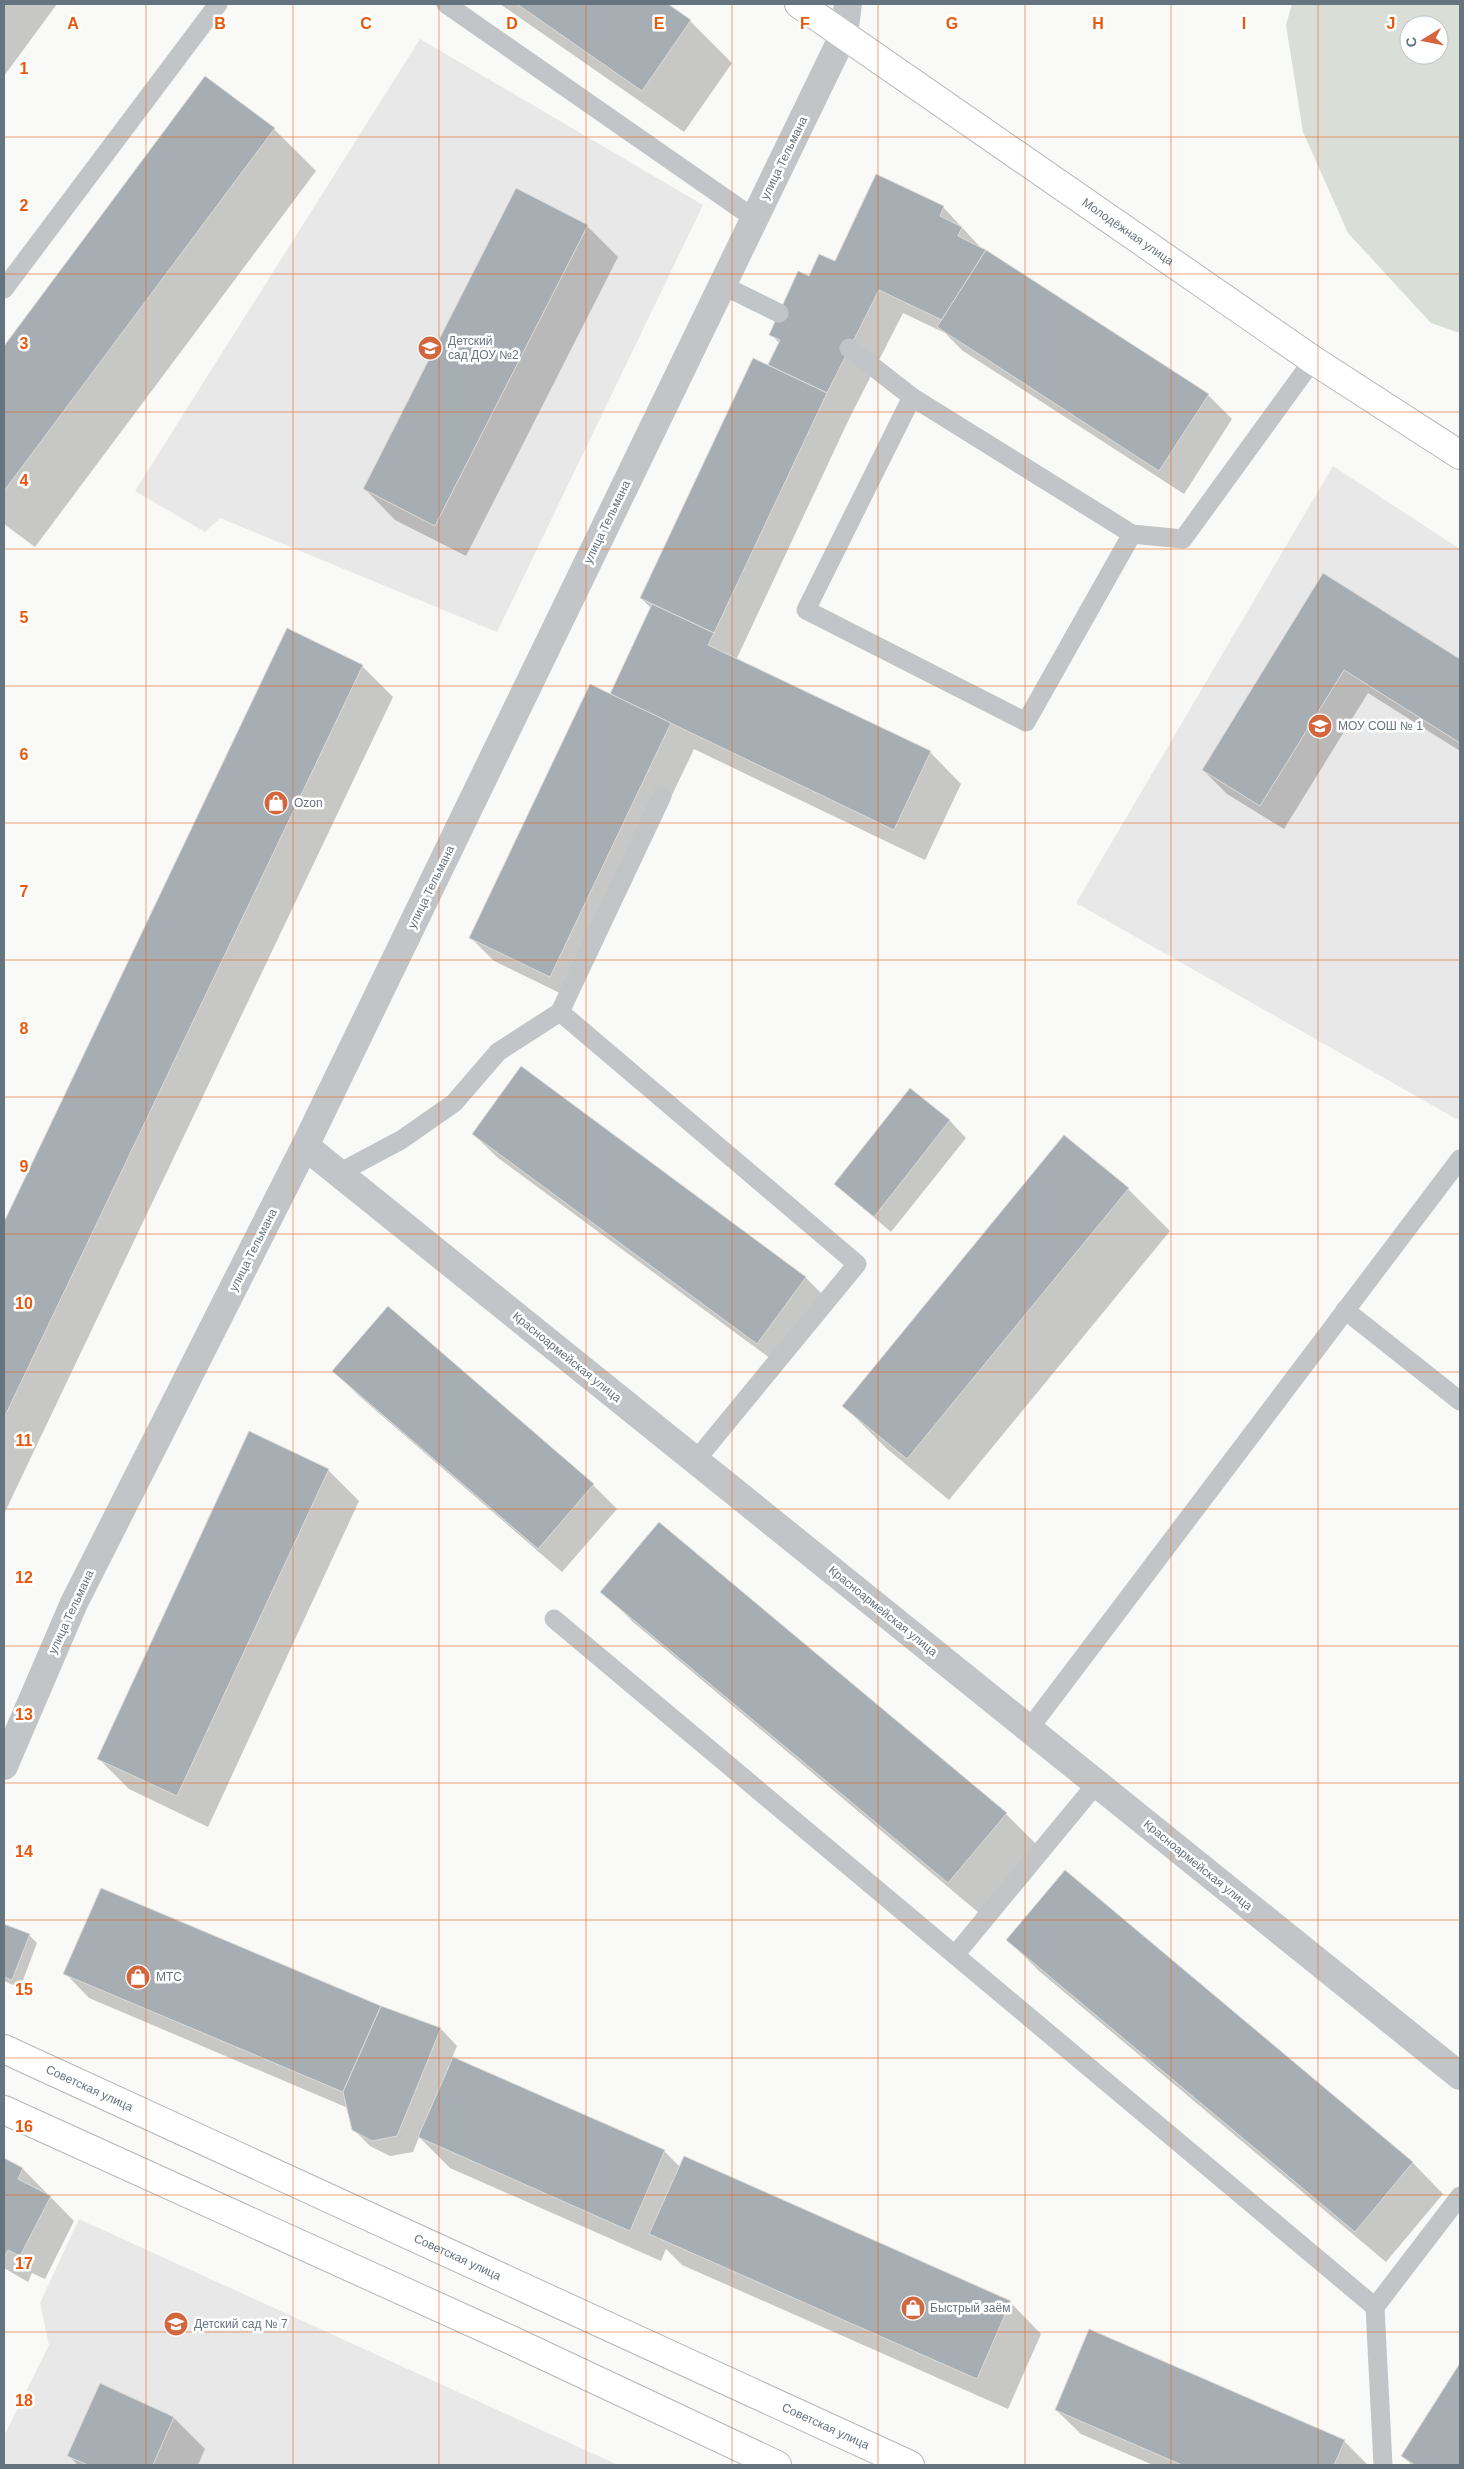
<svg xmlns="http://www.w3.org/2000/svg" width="1464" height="2469" font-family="Arial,sans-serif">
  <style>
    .built { fill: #e7e8e7 }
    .green { fill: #d9ded7; fill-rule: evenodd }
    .shadow { fill: #0003 }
    .building { fill: #a6aeb3; stroke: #dbdbd9 }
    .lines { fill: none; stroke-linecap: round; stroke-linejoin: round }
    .secondary-casing { stroke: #b3b8bd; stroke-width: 30 }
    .lane { stroke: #c1c5c8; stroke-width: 19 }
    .street { stroke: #c1c5c8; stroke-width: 28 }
    .secondary { stroke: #fff; stroke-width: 28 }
    .grid { fill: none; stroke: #e8590c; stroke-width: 1; stroke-opacity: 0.55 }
    .labels { text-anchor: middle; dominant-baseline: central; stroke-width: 5; stroke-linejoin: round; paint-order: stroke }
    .street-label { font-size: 12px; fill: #66747f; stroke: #fff }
    .poi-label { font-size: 12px; fill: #66747f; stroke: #fff; text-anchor: start }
    .grid-label { font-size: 16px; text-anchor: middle; font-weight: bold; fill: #e8590c; stroke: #fff; stroke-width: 5; stroke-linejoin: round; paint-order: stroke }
  </style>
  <rect width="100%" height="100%" fill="#f9f9f7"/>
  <g class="built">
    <polygon points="420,39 703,205 497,632 220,518 205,532 135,491"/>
    <polygon points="1333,466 1460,549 1460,1121 1076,903"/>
    <polygon points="79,2219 618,2465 4,2465 4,2436 49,2345 40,2303"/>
  </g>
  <path class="green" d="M1292,4H1460V333L1431,323L1348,233L1303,132L1286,25ZM1409,25H1439V55H1409Z"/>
  <g class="shadow">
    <polygon points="4,4 57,4 4,76"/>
    <polygon points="500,4 666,4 690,21 732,63 684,132"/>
    <polygon points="205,78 274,129 316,171 35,547 4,524 4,348"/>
    <polygon points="943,207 983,250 1208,395 1232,419 1184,494 963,351 945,333 903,313 850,417 737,658 741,662 930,752 961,784 925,860 694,749 574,1000 494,961 470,937 611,695 651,608 641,598 779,343 771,334 810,278"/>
    <polygon points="587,226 618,257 466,556 395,520 364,488"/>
    <polygon points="1323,575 1460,660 1460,751 1368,693 1284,829 1227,794 1203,770"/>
    <polygon points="288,630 362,666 393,697 4,1514 4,1225"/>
    <polygon points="522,1068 806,1278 830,1302 782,1367 498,1158 473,1134"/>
    <polygon points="910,1090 950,1121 966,1138 891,1232 835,1184"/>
    <polygon points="1128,1189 1170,1231 949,1500 886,1448 844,1406"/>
    <polygon points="334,1371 593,1485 617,1509 562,1572 358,1395"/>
    <polygon points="328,1470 359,1501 208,1827 129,1789 98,1758"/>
    <polygon points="602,1591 1006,1814 1037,1845 979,1913 633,1622"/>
    <polygon points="4,1925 29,1935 37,1943 20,1988 4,1981"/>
    <polygon points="1008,1940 1412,2162 1443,2194 1386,2262 1039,1971"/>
    <polygon points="65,1973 381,2008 441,2029 457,2046 452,2058 664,2151 680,2167 1010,2302 1041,2334 1008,2409 682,2265 666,2249 661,2261 450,2168 419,2137 413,2152 390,2156 370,2146 353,2129 348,2108 89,1998"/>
    <polygon points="4,2159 23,2169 74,2221 45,2279 32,2273 28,2282 4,2268"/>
    <polygon points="1460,2365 1460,2465 1412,2465 1402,2456"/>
    <polygon points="101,2385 174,2418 205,2449 198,2465 78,2465 69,2456"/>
    <polygon points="1056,2410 1344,2441 1368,2465 1153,2465 1081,2434"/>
  </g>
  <g class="building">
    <polygon points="517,4 668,4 691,20 642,91"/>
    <polygon points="205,76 275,128 4,491 4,346"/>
    <polygon points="876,174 944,206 940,216 962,227 958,236 986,250 942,320 879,290 827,393 768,365 780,340 769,335 798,271 809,276 819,254 835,261"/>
    <polygon points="516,188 588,225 435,526 363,489"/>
    <polygon points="986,250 1209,394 1159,471 937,327"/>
    <polygon points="753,358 827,393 714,633 640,598"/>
    <polygon points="1323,573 1460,659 1460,743 1344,670 1260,806 1202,770"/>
    <polygon points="652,604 714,633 708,645 931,751 894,830 610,694"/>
    <polygon points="287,628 363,665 4,1418 4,1222"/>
    <polygon points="590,684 671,723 550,977 469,938"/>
    <polygon points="521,1066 806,1277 757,1344 472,1134"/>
    <polygon points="910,1088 950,1120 874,1217 834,1184"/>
    <polygon points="1064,1135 1129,1188 907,1459 842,1406"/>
    <polygon points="388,1306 594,1484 538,1549 332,1371"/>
    <polygon points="249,1431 329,1469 177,1796 97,1759"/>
    <polygon points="659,1522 1007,1813 948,1883 600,1592"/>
    <polygon points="1065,1870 1413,2162 1355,2232 1006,1940"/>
    <polygon points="101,1888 381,2006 343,2092 63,1974"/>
    <polygon points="4,1924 30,1934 12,1980 4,1977"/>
    <polygon points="381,2006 441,2028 397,2136 372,2141 352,2130 343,2092"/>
    <polygon points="453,2057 665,2150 630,2231 418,2137"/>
    <polygon points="684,2156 1011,2301 977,2379 649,2234"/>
    <polygon points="4,2158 23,2168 18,2179 51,2196 20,2256 8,2250 4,2258"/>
    <polygon points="1089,2329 1345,2440 1334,2465 1182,2465 1055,2410"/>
    <polygon points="1460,2363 1460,2465 1415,2465 1401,2456"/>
    <polygon points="100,2383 174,2417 153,2465 88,2465 67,2456"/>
  </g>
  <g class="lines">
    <defs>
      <g id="secondary">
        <path id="s1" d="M799,4L1313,360L1460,455"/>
        <path id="s2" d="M4,2049L910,2465"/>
        <polyline points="4,2110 511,2340 777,2465"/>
      </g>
    </defs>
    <use href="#secondary" class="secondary-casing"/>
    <g class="lane">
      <polyline points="446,4 755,219"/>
      <polyline points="722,285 779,313"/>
      <polyline points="4,289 218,4"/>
      <polyline points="849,348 912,397"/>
      <polyline points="1132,534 912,397 806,610 1026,722 1132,534 1183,539 1313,360"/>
      <polyline points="560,1012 857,1264 696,1460"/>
      <polyline points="339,1173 401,1140 454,1103 498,1052 560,1012 662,796"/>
      <polyline points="1345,1310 1460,1401"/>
      <polyline points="554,1619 1375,2307"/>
      <polyline points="1029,1729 1460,1159"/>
      <polyline points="955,1955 1097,1783"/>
      <polyline points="1383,2465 1375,2307 1460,2196"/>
    </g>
    <g class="street">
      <polyline points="305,1146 1460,2076"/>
      <polyline points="4,1766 74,1603 305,1146 844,34 848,4"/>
    </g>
    <use href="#secondary" class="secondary"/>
  </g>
  <path class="grid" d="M146,4V2465M293,4V2465M439,4V2465M586,4V2465M732,4V2465M878,4V2465M1025,4V2465M1171,4V2465M1318,4V2465M4,137H1460M4,274H1460M4,412H1460M4,549H1460M4,686H1460M4,823H1460M4,960H1460M4,1097H1460M4,1234H1460M4,1372H1460M4,1509H1460M4,1646H1460M4,1783H1460M4,1920H1460M4,2058H1460M4,2195H1460M4,2332H1460"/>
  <defs>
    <symbol id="school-disc" viewBox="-11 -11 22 22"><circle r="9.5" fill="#d3663d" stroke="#fff"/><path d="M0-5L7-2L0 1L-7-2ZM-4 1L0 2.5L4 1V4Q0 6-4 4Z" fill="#fff"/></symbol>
    <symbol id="shop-disc" viewBox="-11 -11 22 22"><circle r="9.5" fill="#d3663d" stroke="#fff"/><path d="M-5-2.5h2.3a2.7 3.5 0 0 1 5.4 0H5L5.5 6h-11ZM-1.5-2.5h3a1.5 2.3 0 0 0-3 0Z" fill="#fff"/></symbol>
  </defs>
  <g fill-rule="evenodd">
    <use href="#school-disc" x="416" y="334" width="28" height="28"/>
    <use href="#school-disc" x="1306" y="712" width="28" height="28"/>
    <use href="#shop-disc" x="262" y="789" width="28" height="28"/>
    <use href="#shop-disc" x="124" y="1963" width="28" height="28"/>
    <use href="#shop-disc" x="899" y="2294" width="28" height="28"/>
    <use href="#school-disc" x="162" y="2310" width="28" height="28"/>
  </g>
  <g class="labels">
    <g class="street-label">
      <text transform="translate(784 158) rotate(-64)">улица Тельмана</text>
      <text stroke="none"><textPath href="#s1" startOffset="400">Молодёжная улица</textPath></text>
      <text transform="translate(607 522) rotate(-64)">улица Тельмана</text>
      <text transform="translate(431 887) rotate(-64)">улица Тельмана</text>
      <text transform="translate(253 1250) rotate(-63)">улица Тельмана</text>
      <text transform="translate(567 1357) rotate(39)">Красноармейская улица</text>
      <text transform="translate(883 1611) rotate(39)">Красноармейская улица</text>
      <text transform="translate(71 1612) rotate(-65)">улица Тельмана</text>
      <text transform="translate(1198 1865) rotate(39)">Красноармейская улица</text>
      <text stroke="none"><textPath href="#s2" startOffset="94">Советская улица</textPath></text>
      <text stroke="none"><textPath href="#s2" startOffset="499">Советская улица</textPath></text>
      <text stroke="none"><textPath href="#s2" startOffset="904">Советская улица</textPath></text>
    </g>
    <g class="poi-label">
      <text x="448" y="341">Детский<tspan x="448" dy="14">сад ДОУ №2</tspan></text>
      <text x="1338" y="726">МОУ СОШ № 1</text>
      <text x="294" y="803">Ozon</text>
      <text x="156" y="1977">МТС</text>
      <text x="930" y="2308">Быстрый заём</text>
      <text x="194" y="2324">Детский сад № 7</text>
    </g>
  </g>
  <g class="grid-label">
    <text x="73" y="29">A</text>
    <text x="220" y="29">B</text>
    <text x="366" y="29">C</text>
    <text x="512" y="29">D</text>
    <text x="659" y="29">E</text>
    <text x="805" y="29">F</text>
    <text x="952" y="29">G</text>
    <text x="1098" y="29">H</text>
    <text x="1244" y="29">I</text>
    <text x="1391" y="29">J</text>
    <text x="24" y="74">1</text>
    <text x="24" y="211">2</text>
    <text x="24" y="349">3</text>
    <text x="24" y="486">4</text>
    <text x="24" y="623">5</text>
    <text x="24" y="760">6</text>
    <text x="24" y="897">7</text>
    <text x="24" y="1034">8</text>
    <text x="24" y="1172">9</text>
    <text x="24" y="1309">10</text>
    <text x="24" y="1446">11</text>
    <text x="24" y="1583">12</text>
    <text x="24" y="1720">13</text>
    <text x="24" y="1857">14</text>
    <text x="24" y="1995">15</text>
    <text x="24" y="2132">16</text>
    <text x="24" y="2269">17</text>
    <text x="24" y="2406">18</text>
  </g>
  <rect width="1464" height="2469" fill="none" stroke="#66747f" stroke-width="10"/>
  <g transform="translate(1424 40) rotate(260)"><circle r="24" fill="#ffffff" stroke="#c2c7cc"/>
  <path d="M0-4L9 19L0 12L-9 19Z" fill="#d3663d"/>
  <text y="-8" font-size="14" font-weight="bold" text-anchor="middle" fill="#66747f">С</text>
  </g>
</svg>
